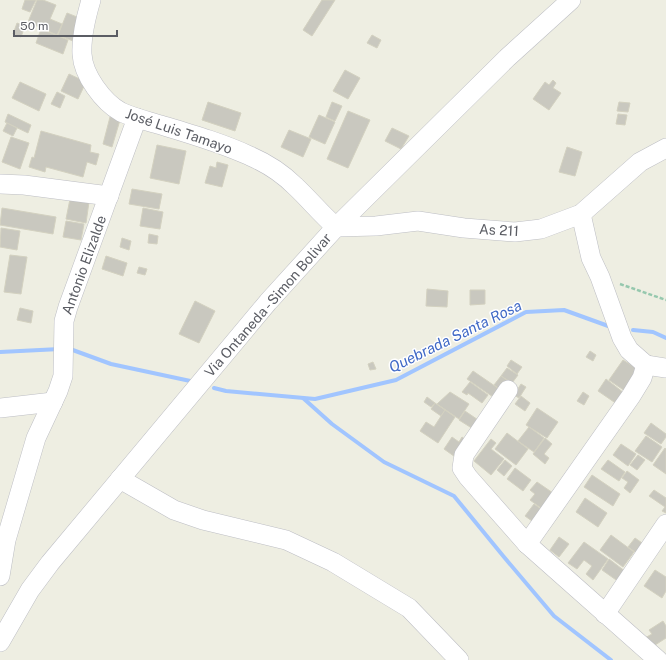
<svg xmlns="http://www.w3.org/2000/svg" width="666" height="660" font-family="'Public Sans',sans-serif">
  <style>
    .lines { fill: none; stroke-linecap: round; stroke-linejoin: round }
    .stream { stroke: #a1c5ff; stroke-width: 4 }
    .building { fill: #c9c8bf; stroke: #d3d1c0 }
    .minor-casing { stroke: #bdbec4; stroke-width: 20 }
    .path { stroke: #96c8ae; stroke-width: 2.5; stroke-dasharray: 4 2; stroke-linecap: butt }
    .minor { stroke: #fff; stroke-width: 19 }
    .labels { text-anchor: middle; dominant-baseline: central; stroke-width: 3; stroke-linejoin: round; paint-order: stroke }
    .street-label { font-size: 14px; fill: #5b5d64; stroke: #fff }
    .water-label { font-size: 15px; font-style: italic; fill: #4069c6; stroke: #fff }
  </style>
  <rect width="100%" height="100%" fill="#eeeee2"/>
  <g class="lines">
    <g class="stream">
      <polyline points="633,330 653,332 666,338"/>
      <polyline points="70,349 111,364 195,382"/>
      <polyline points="0,352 60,349"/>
      <polyline points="214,388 226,391 315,399 396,380 526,312 564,310 611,327"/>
      <polyline points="303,398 332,424 384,462 454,496 504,557 554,616 611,660"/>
    </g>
  </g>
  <g class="building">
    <polygon points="25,0 36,0 30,12 22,9"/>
    <polygon points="37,0 43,0 56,5 50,19 62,24 57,35 28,22"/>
    <polygon points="322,0 335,0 312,36 303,30"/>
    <polygon points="67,13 82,19 73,41 58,35"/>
    <polygon points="17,23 25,26 21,37 13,34"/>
    <polygon points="41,29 68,40 63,54 36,43"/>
    <polygon points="372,35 381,40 377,48 367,43"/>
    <polygon points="345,70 360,78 348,99 333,91"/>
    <polygon points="69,74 86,82 78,99 61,91"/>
    <polygon points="553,80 556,83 553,88 561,93 549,110 533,99 545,82 549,85"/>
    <polygon points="20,82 46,94 39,111 12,98"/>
    <polygon points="57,92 65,96 60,108 51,104"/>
    <polygon points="208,102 241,113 235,131 202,120"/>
    <polygon points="332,102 342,106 335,121 326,117"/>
    <polygon points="619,102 630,103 628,112 617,111"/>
    <polygon points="348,111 370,120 348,168 327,159"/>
    <polygon points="8,114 31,125 28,133 5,122"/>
    <polygon points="618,114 627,115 625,125 616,124"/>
    <polygon points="319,115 335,122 325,144 309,137"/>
    <polygon points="110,117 120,120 112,147 103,144"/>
    <polygon points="7,123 17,128 13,136 3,131"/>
    <polygon points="392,128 409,136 401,149 385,141"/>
    <polygon points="289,130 311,139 303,157 281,147"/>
    <polygon points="41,131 91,145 90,152 99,154 96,165 87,162 83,177 46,167 45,172 29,167 32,157 34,158"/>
    <polygon points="11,137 29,143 20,169 2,162"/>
    <polygon points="157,145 186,151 179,184 150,178"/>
    <polygon points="567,147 582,152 575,176 559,172"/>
    <polygon points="217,162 228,165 222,187 205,183 210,166 216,168"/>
    <polygon points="132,189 162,194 159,209 129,204"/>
    <polygon points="70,199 89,202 86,223 66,219"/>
    <polygon points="2,208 56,217 53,234 0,225"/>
    <polygon points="143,208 163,212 160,229 140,226"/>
    <polygon points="66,221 84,224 81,240 63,237"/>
    <polygon points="1,228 20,231 17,250 0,247"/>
    <polygon points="149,234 158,236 157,244 148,243"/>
    <polygon points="122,238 131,241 129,250 120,247"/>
    <polygon points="10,255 27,257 21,294 4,292"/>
    <polygon points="106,256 127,263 123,276 102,269"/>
    <polygon points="139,267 147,269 145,275 137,273"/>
    <polygon points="427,289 448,291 447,307 426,306"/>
    <polygon points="470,290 485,290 485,304 470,305"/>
    <polygon points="195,301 215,311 199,343 179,334"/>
    <polygon points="20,308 33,311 31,323 17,320"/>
    <polygon points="590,351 596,355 593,361 586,357"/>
    <polygon points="511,360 522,367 517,374 507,366"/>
    <polygon points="623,360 639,370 625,391 609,380"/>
    <polygon points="373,362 376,369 370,370 368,364"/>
    <polygon points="507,368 518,375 512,383 501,376"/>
    <polygon points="473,371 505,393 499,401 467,379"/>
    <polygon points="501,376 511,383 505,393 494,385"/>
    <polygon points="606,379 624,393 617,404 598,391"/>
    <polygon points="470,382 488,395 482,403 468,393 467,395 462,392"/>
    <polygon points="521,384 526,387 519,398 514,395"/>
    <polygon points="450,392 469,404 459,419 437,404"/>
    <polygon points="583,392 589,396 584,405 577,401"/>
    <polygon points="521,396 530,403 525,411 515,404"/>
    <polygon points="427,397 435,403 431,407 424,402"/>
    <polygon points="435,403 445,410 441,416 431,409"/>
    <polygon points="537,408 558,422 547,438 526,425"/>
    <polygon points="445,410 455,417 438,443 420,431 426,422 434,427"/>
    <polygon points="465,411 484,424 478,432 459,420"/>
    <polygon points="651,423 666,434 666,437 661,444 644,433"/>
    <polygon points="529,427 544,438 534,452 518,441"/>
    <polygon points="507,433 528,449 516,465 495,449"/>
    <polygon points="646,436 662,447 652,462 635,451"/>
    <polygon points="452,437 459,442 462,437 470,443 458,459 444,449"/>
    <polygon points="545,438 552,444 544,454 549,458 545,464 533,454"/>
    <polygon points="491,439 496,443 491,449 504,459 491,475 474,461"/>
    <polygon points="621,444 636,454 628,466 613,455"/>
    <polygon points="665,448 666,449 666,474 653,465"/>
    <polygon points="638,455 645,460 637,470 630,465"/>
    <polygon points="505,460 512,466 504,476 497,470"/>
    <polygon points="608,460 625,472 619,481 601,469"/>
    <polygon points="515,468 531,480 523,491 507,479"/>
    <polygon points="627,471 639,480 630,493 624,488 628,482 622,478"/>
    <polygon points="592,475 620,494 613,506 584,487"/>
    <polygon points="537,482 553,493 541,508 530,500 535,494 530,490"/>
    <polygon points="654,490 666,498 666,513 662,511 665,507 649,496"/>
    <polygon points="585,498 607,513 598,527 576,512"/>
    <polygon points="534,504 541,509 532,521 525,516"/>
    <polygon points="611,535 634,552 623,567 600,550"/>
    <polygon points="559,537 569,544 559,557 550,550"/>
    <polygon points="635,538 645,545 638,554 628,547"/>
    <polygon points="584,542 608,559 593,580 586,574 592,566 584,560 577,569 568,563"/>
    <polygon points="609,559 626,572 619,582 602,570"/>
    <polygon points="655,570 666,577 666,591 662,598 644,586"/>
    <polygon points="663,621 666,626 666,638 649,649 643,639 652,634 649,630"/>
  </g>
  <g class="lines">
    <defs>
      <g id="minor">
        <path d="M91,0C86,17 81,36 82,54C83,75 103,102 121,112C134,118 148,121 161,125C191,134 222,143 250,156C266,163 282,173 295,186C309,199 321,214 336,227L376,226L418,221L464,228L515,232L541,229L581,214L640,162L666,148"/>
        <polyline points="0,184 24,185 109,196"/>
        <polyline points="646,365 666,368"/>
        <polyline points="508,390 464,455 462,468 468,477 527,544 658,660"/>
        <polyline points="0,408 53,402"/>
        <polyline points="120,479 174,510 203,520 286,540 333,562 409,608 459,660"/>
        <polyline points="527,544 631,396 642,378 646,365 629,350 622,338 600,277 591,258 581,214"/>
        <polyline points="0,576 6,540 36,438 58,391 63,376 64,321 68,307 137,118"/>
        <polyline points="605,614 666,524"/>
        <polyline points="0,642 30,590 50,563 268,302 336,227 507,58 571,0"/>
      </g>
    </defs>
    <use href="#minor" class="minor-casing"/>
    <polyline class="path" points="620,284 666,300"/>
    <use href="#minor" class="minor"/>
  </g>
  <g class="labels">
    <g class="street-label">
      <text transform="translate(179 131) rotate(19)">José Luis Tamayo</text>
      <text transform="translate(499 230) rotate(3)">As 211</text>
      <text transform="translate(84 265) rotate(-70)">Antonio Elizalde</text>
      <text transform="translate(268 305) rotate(-49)">Via Ontaneda - Simon Bolivar</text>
    </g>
    <g class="water-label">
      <text transform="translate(455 336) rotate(-26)">Quebrada Santa Rosa</text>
    </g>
  </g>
  <path d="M14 30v6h103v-6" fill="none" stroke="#5b5d64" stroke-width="2"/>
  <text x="20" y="30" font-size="12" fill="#5b5d64" stroke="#ffffff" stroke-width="3" paint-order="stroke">50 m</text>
</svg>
